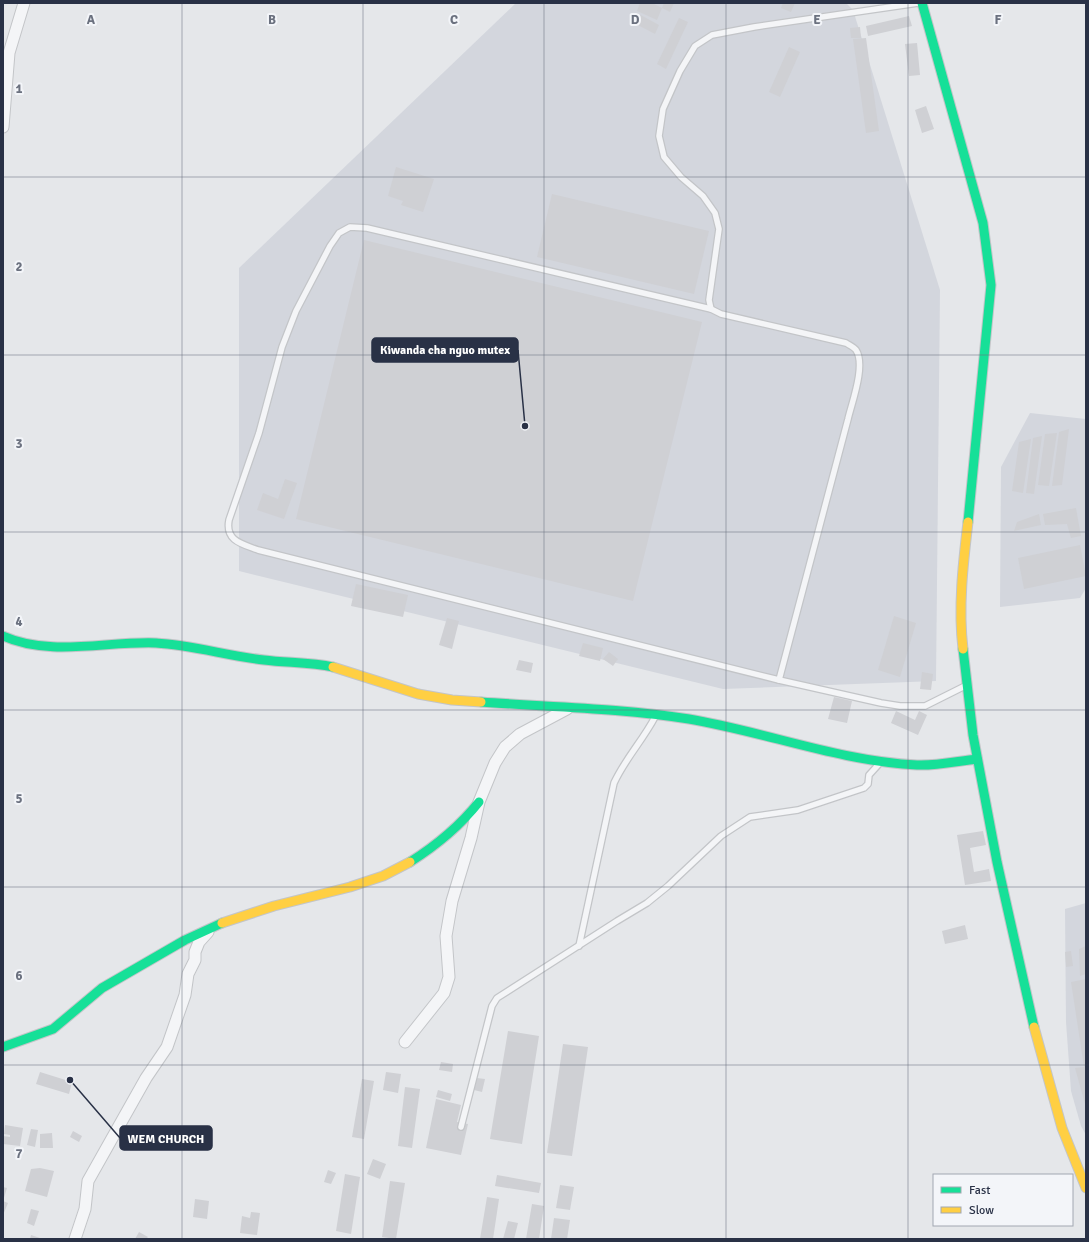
<svg xmlns="http://www.w3.org/2000/svg" width="1089" height="1242" font-family="Signika,sans-serif">
  <style>
    .built { fill: #d3d6dd }
    .building { fill: #cfd0d4 }
    .lines { fill: none; stroke-linecap: round; stroke-linejoin: round }
    .lane-casing { stroke: #c3c5c8; stroke-width: 8 }
    .street-casing { stroke: #c3c5c8; stroke-width: 13 }
    .fast-casing { stroke: #c3c5c8; stroke-width: 11 }
    .slow-casing { stroke: #c3c5c8; stroke-width: 11 }
    .lane { stroke: #f4f5f7; stroke-width: 5.5 }
    .street { stroke: #f4f5f7; stroke-width: 11 }
    .fast { stroke: #16e098; stroke-width: 9 }
    .slow { stroke: #ffcf43; stroke-width: 9 }
    .grid { fill: none; stroke: #6b717f; stroke-width: 1; stroke-opacity: 0.55 }
    .grid-label { font-size: 13px; text-anchor: middle; font-weight: bold; fill: #6b717f; stroke: #f3f5f9; stroke-width: 4; stroke-linejoin: round; paint-order: stroke }
    .leader { fill: none; stroke: #293146; stroke-width: 1.5 }
    .callout-dot { fill: #293146; stroke: #f3f5f9; stroke-width: 1.5 }
    .callout { fill: #293146; stroke: #293146; stroke-width: 1.5 }
    .callout-label { font-size: 12px; text-anchor: middle; font-weight: bold; fill: #fff }
  </style>
  <rect width="100%" height="100%" fill="#e5e7ea"/>
  <g class="built">
    <polygon points="516,3 846,3 853,10 940,290 936,681 723,689 239,571 239,268"/>
    <polygon points="1030,413 1086,419 1086,588 1080,598 1000,607 1001,467"/>
    <polygon points="1086,903 1086,1135 1081,1126 1071,1091 1066,1022 1065,909"/>
  </g>
  <g class="building">
    <polygon points="640,3 652,3 662,8 657,20 637,11"/>
    <polygon points="664,3 674,3 670,12 662,8"/>
    <polygon points="783,3 795,3 791,12 781,8"/>
    <polygon points="637,13 659,25 655,34 632,22"/>
    <polygon points="909,16 912,26 868,36 866,26"/>
    <polygon points="679,18 688,22 666,69 657,64"/>
    <polygon points="860,27 861,38 851,38 850,28"/>
    <polygon points="866,38 879,131 866,133 853,39"/>
    <polygon points="917,43 920,75 909,76 905,44"/>
    <polygon points="789,47 800,52 780,97 769,92"/>
    <polygon points="926,106 934,129 922,133 915,110"/>
    <polygon points="396,167 434,179 423,212 401,205 403,201 388,196"/>
    <polygon points="552,194 709,231 694,294 537,257"/>
    <polygon points="364,240 702,322 633,601 296,519"/>
    <polygon points="1069,429 1062,485 1052,486 1059,432"/>
    <polygon points="1057,433 1049,486 1038,485 1045,434"/>
    <polygon points="1042,436 1034,494 1026,493 1033,438"/>
    <polygon points="1031,439 1023,493 1012,491 1019,442"/>
    <polygon points="285,479 297,483 284,519 257,510 263,493 278,499"/>
    <polygon points="1076,508 1081,536 1071,538 1067,524 1045,525 1043,514"/>
    <polygon points="1039,514 1041,525 1014,531 1017,522"/>
    <polygon points="1080,545 1086,576 1024,589 1018,558"/>
    <polygon points="356,584 408,595 403,617 351,606"/>
    <polygon points="894,616 916,623 900,677 878,670"/>
    <polygon points="447,618 459,621 452,649 439,645"/>
    <polygon points="583,643 603,648 600,661 579,656"/>
    <polygon points="609,652 618,659 613,666 603,659"/>
    <polygon points="519,660 533,663 531,673 516,670"/>
    <polygon points="922,672 933,674 931,690 920,689"/>
    <polygon points="834,697 852,701 847,723 828,719"/>
    <polygon points="896,711 915,720 919,711 927,715 918,735 891,723"/>
    <polygon points="983,831 986,845 970,848 974,872 989,869 991,881 965,885 957,835"/>
    <polygon points="965,925 968,939 945,944 942,931"/>
    <polygon points="1086,946 1086,974 1080,976 1079,949"/>
    <polygon points="1071,951 1073,966 1066,967 1065,952"/>
    <polygon points="1086,979 1086,1104 1085,1104 1075,1068 1084,1067 1071,982"/>
    <polygon points="508,1031 539,1036 522,1144 490,1139"/>
    <polygon points="563,1044 588,1047 572,1156 547,1153"/>
    <polygon points="441,1062 453,1064 452,1072 439,1070"/>
    <polygon points="40,1072 72,1082 69,1094 36,1084"/>
    <polygon points="386,1072 401,1074 398,1093 383,1090"/>
    <polygon points="477,1078 485,1079 482,1092 474,1090"/>
    <polygon points="362,1079 374,1081 364,1139 352,1137"/>
    <polygon points="405,1087 420,1089 412,1148 398,1146"/>
    <polygon points="438,1090 452,1094 450,1101 436,1097"/>
    <polygon points="436,1099 461,1105 457,1122 468,1124 461,1155 426,1148"/>
    <polygon points="5,1125 23,1128 20,1146 3,1144 3,1136 10,1137 10,1135 4,1134"/>
    <polygon points="31,1129 38,1130 35,1147 27,1145"/>
    <polygon points="73,1131 82,1136 79,1142 70,1137"/>
    <polygon points="52,1133 53,1148 40,1148 40,1134"/>
    <polygon points="373,1159 386,1164 380,1179 367,1174"/>
    <polygon points="40,1168 54,1171 47,1197 25,1191 31,1169"/>
    <polygon points="328,1170 336,1173 331,1184 324,1182"/>
    <polygon points="345,1174 360,1177 351,1234 336,1231"/>
    <polygon points="497,1175 541,1183 539,1193 495,1186"/>
    <polygon points="390,1181 405,1183 396,1239 382,1237"/>
    <polygon points="560,1185 574,1187 570,1210 556,1208"/>
    <polygon points="3,1187 7,1188 3,1201 8,1203 3,1215"/>
    <polygon points="487,1197 499,1199 493,1239 480,1239"/>
    <polygon points="195,1199 209,1201 207,1219 193,1217"/>
    <polygon points="532,1204 544,1206 539,1239 526,1239"/>
    <polygon points="31,1209 39,1211 34,1226 27,1223"/>
    <polygon points="251,1212 260,1213 257,1235 240,1233 242,1216 250,1218"/>
    <polygon points="554,1218 570,1220 567,1239 551,1239"/>
    <polygon points="508,1221 518,1223 514,1239 503,1239"/>
    <polygon points="139,1232 148,1237 146,1239 135,1239"/>
    <polygon points="31,1235 43,1239 30,1239"/>
  </g>
  <g class="lines">
    <defs>
      <g id="lane">
        <path d="M711,309L367,228L350,227L339,233L330,246L296,311L282,347L259,433L229,520C225,541 242,544 258,550L779,680L881,703L900,706H925L965,686"/>
        <path d="M779,680L848,419C852,402 866,365 856,350C854,347 849,345 846,343L721,314L711,309L709,300L719,229L715,213L703,196L681,177L664,157L659,136L663,109L680,71L695,46L712,35L754,27L918,3"/>
        <path d="M579,946L614,783C625,759 643,740 655,717"/>
        <polyline points="461,1127 492,1006 497,998 617,921 647,903 668,886 721,836 750,817 798,810 864,788 868,784 869,775 879,764"/>
      </g>
      <g id="street">
        <polyline points="3,127 9,53 24,3"/>
        <polyline points="405,1042 444,993 449,977 446,936 452,901 471,838 479,802 495,763 505,747 520,734 567,709"/>
        <polyline points="75,1239 85,1209 88,1181 146,1078 167,1047 185,995 188,974 195,960 195,952 199,942 208,932"/>
      </g>
      <g id="fast">
        <polyline points="922,3 983,223 991,285 968,522"/>
        <path d="M3,636C50,657 106,641 156,643C192,645 228,656 264,660C287,663 310,662 333,667"/>
        <polyline points="963,649 973,735 997,862 1034,1027"/>
        <path d="M481,702C550,707 621,708 689,719C766,732 839,761 917,765C936,766 958,761 977,759"/>
        <path d="M410,862C437,845 459,827 479,802"/>
        <polyline points="3,1047 53,1029 102,988 185,940 222,923"/>
      </g>
      <g id="slow">
        <path d="M963,649C958,608 963,564 968,522"/>
        <polyline points="333,667 418,694 452,700 481,702"/>
        <polyline points="222,923 274,906 350,887 383,876 410,862"/>
        <polyline points="1034,1027 1062,1128 1086,1188"/>
      </g>
    </defs>
    <use href="#lane" class="lane-casing"/>
    <use href="#street" class="street-casing"/>
    <use href="#fast" class="fast-casing"/>
    <use href="#slow" class="slow-casing"/>
    <use href="#lane" class="lane"/>
    <use href="#street" class="street"/>
    <use href="#fast" class="fast"/>
    <use href="#slow" class="slow"/>
  </g>
  <path class="grid" d="M182,3V1239M363,3V1239M544,3V1239M726,3V1239M908,3V1239M3,177H1086M3,355H1086M3,532H1086M3,710H1086M3,887H1086M3,1065H1086"/>
  <g class="grid-label">
    <text x="91" y="24">A</text>
    <text x="272" y="24">B</text>
    <text x="454" y="24">C</text>
    <text x="635" y="24">D</text>
    <text x="817" y="24">E</text>
    <text x="998" y="24">F</text>
    <text x="19" y="93">1</text>
    <text x="19" y="271">2</text>
    <text x="19" y="448">3</text>
    <text x="19" y="626">4</text>
    <text x="19" y="803">5</text>
    <text x="19" y="980">6</text>
    <text x="19" y="1158">7</text>
  </g>
  <path class="leader" d="M525 426L518 350M70 1080L120 1138"/>
  <g class="callout-dot">
    <circle cx="525" cy="426" r="4"/>
    <circle cx="70" cy="1080" r="4"/>
  </g>
  <g class="callout">
    <rect x="372" y="338" width="146" height="24" rx="4"/>
    <rect x="120" y="1126" width="92" height="24" rx="4"/>
  </g>
  <g class="callout-label">
    <text x="445" y="354">Kiwanda cha nguo mutex</text>
    <text x="166" y="1143">WEM CHURCH</text>
  </g>
  <rect width="1089" height="1242" fill="none" stroke="#293146" stroke-width="8"/>
  <rect x="933" y="1174" width="140" height="52" fill="#f3f5f9" stroke="#a2a7b1"/>
  <rect x="941" y="1187" width="20" height="6" fill="#16e098" stroke="#a2a7b1"/>
  <text x="969" y="1194" font-size="12" fill="#293146">Fast</text>
  <rect x="941" y="1207" width="20" height="6" fill="#ffcf43" stroke="#a2a7b1"/>
  <text x="969" y="1214" font-size="12" fill="#293146">Slow</text>
</svg>
